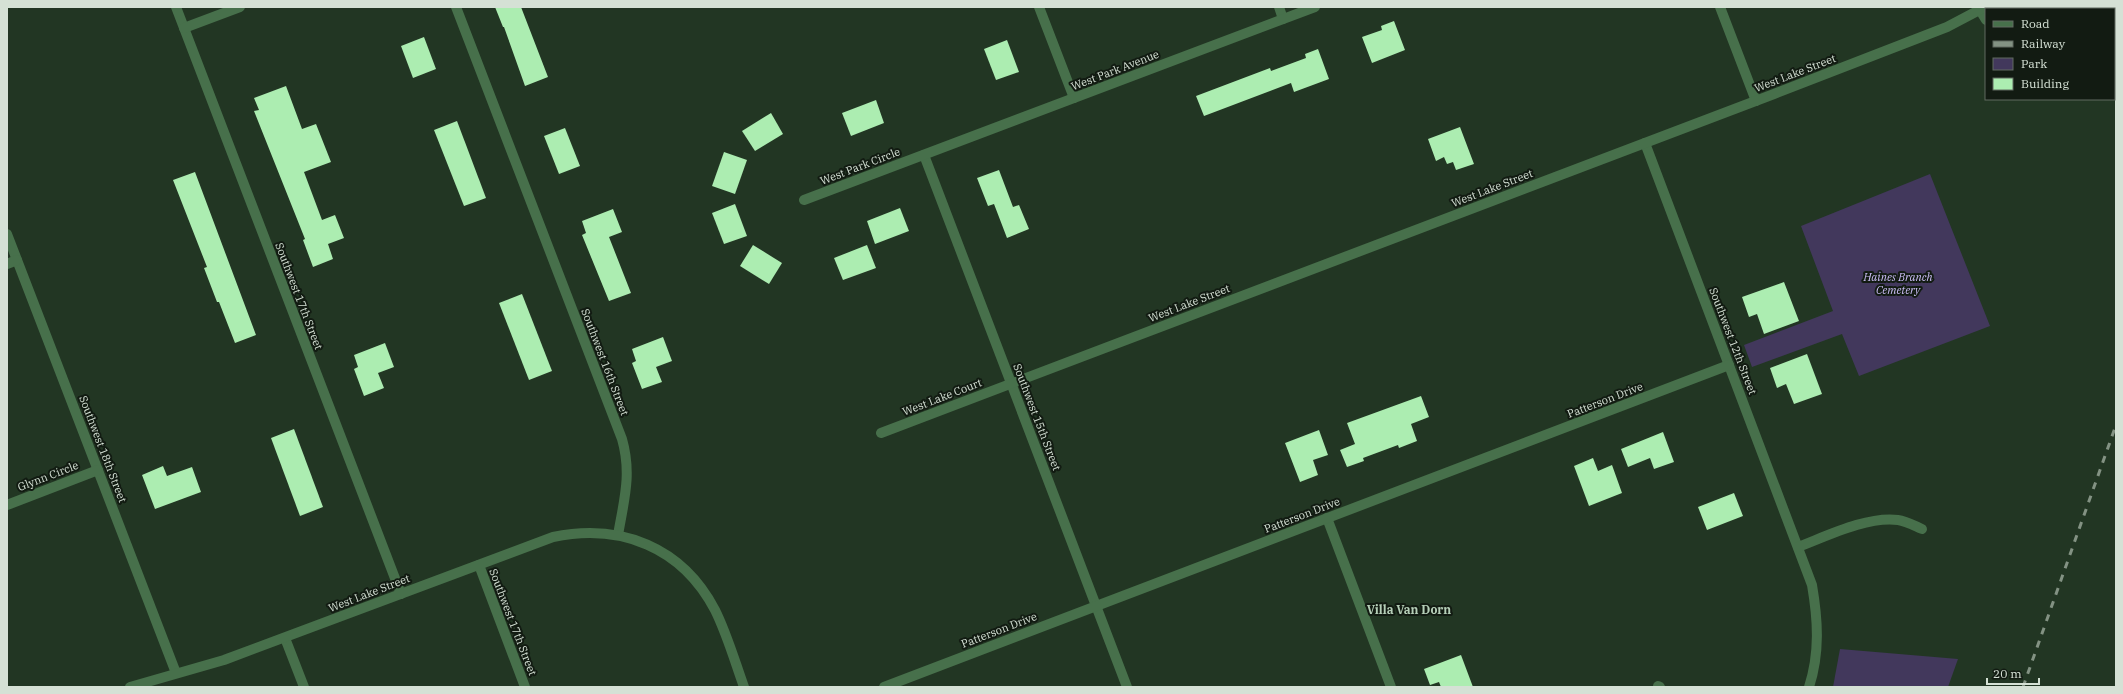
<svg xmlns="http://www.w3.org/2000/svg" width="2123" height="694" font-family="'IBM Plex Serif',serif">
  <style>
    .green { fill: #42385c }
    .building { fill: #acedb1 }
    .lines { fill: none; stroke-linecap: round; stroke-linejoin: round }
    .minor { stroke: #47704b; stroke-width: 10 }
    .rail { stroke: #839283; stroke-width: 3; stroke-dasharray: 7 7; stroke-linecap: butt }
    .labels { text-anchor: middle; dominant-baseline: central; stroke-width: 4; stroke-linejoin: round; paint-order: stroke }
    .street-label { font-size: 11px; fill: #d5e1d5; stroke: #121b12 }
    .park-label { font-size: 11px; font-style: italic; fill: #cdbff8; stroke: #121b12 }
    .neighbourhood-label { font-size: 12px; font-weight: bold; fill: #b6cfb8; stroke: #121b12 }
  </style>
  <rect width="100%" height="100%" fill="#223623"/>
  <g class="green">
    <polygon points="1930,174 1990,326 1859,376 1842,334 1752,367 1744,345 1833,311 1801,226"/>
    <polygon points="1840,649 1958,659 1948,687 1833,687"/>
  </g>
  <g class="building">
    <polygon points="495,7 521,7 548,77 525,86 504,27 503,27"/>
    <polygon points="1394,21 1405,50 1372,63 1362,37 1382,30 1381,26"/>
    <polygon points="424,37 436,69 413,78 401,46"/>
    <polygon points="1007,40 1019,72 996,80 984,49"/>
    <polygon points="1318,49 1329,79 1294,92 1291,83 1204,116 1196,96 1270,68 1271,71 1306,58 1305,54"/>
    <polygon points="286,86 302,129 316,124 331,162 304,172 322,220 335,215 344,238 328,244 333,259 313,267 303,240 305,239 254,111 259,110 254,98"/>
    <polygon points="876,100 884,123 851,136 842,113"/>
    <polygon points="771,113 783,134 755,151 742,131"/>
    <polygon points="457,121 486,198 464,206 434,130"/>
    <polygon points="1460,127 1474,164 1456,170 1453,162 1447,164 1444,157 1436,161 1428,139"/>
    <polygon points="565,128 580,166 559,174 544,136"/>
    <polygon points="724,152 747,160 735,194 712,186"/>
    <polygon points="999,170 1013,207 1019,205 1029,229 1007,238 994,204 988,206 977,178"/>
    <polygon points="195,172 256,335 235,343 219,302 217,302 204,268 207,267 173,180"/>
    <polygon points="735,204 747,236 724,244 712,213"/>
    <polygon points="900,208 909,231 875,244 867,221"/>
    <polygon points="613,209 622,232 609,237 631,293 609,301 582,235 586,233 582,221"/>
    <polygon points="753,245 782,263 769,284 740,266"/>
    <polygon points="867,245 876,268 843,280 834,258"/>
    <polygon points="1784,282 1799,321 1764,334 1757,314 1749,317 1742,297"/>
    <polygon points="522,294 552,371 529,380 499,303"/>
    <polygon points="663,337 672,361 656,367 662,382 642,389 632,363 636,361 632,349"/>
    <polygon points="385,343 394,367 378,373 384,388 364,396 354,369 358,367 354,355"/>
    <polygon points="1807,354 1822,394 1794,404 1786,384 1777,388 1770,368"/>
    <polygon points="1421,396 1429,417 1411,424 1417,441 1399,448 1398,445 1363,458 1364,461 1347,467 1340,450 1355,444 1347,423"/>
    <polygon points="294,429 323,507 300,516 271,438"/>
    <polygon points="1319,430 1328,455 1313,460 1318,475 1300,482 1285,443"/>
    <polygon points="1663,432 1674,462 1654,469 1650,458 1628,467 1621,449"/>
    <polygon points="1593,458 1598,471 1612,465 1622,493 1589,506 1574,466"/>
    <polygon points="163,466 167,476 192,467 201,492 155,509 142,475"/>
    <polygon points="1734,493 1743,516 1707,530 1698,507"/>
    <polygon points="1461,655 1473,687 1441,687 1439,682 1430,685 1424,669"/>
  </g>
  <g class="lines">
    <g class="minor">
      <polyline points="176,7 401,594"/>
      <path d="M456,7L622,439C632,474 624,500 618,535"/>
      <polyline points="1039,7 1074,98"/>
      <polyline points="1279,7 1283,19"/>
      <polyline points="1720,7 1756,101"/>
      <polyline points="1978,7 1986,20"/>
      <polyline points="184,28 240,7"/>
      <path d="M1645,143L1812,585C1818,620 1820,653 1809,687"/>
      <polyline points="924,155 1127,687"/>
      <polyline points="804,200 1315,7"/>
      <polyline points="7,234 176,673"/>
      <polyline points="7,264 17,260"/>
      <polyline points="881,433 1774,94 1947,27 1985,7"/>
      <polyline points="7,505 98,470"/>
      <polyline points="1327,518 1391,687"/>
      <path d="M1798,547C1827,536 1867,516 1898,520C1906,521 1915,526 1922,529"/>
      <polyline points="479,565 525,687"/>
      <polyline points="285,638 304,687"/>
      <polyline points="1658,686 1660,687"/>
      <path d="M130,687L224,660L553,537C621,523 682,547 715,610C727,634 735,662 744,687"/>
      <polyline points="884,687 1729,365"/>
    </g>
    <polyline class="rail" points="2023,687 2116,425"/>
  </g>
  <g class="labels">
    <g class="street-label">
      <text transform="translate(1115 70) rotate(-21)">West Park Avenue</text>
      <text transform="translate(1795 73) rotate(-21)">West Lake Street</text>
      <text transform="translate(860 166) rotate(-21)">West Park Circle</text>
      <text transform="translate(1492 188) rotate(-21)">West Lake Street</text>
      <text transform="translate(299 296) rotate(69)">Southwest 17th Street</text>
      <text transform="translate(1189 303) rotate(-21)">West Lake Street</text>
      <text transform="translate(1733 341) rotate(69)">Southwest 12th Street</text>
      <text transform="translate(605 362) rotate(69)">Southwest 16th Street</text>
      <text transform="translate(942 397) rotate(-21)">West Lake Court</text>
      <text transform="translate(1605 400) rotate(-21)">Patterson Drive</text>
      <text transform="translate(1037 417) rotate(69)">Southwest 15th Street</text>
      <text transform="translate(103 449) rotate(69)">Southwest 18th Street</text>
      <text transform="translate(48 476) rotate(-21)">Glynn Circle</text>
      <text transform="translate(1302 515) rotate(-21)">Patterson Drive</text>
      <text transform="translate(369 593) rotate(-21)">West Lake Street</text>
      <text transform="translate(513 622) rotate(69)">Southwest 17th Street</text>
      <text transform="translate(999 630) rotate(-21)">Patterson Drive</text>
    </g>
    <g class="park-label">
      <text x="1898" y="277">Haines Branch<tspan x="1898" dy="13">Cemetery</tspan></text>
    </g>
    <g class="neighbourhood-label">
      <text x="1409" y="609">Villa Van Dorn</text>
    </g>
  </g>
  <rect width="2123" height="694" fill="none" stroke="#d5e1d5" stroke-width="16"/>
  <rect x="1985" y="8" width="130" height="92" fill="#121b12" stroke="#606a60"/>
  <rect x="1993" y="21" width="20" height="6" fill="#47704b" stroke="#606a60"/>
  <text x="2021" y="28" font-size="12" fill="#d5e1d5">Road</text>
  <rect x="1993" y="41" width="20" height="6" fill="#839283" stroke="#606a60"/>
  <text x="2021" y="48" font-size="12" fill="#d5e1d5">Railway</text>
  <rect x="1993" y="58" width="20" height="12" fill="#42385c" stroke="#606a60"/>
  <text x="2021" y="68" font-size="12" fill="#d5e1d5">Park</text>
  <rect x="1993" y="78" width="20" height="12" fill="#acedb1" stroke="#606a60"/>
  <text x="2021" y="88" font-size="12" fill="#d5e1d5">Building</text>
  <path d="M1987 678v6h52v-6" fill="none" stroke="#d5e1d5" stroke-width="2"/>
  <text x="1993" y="678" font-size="12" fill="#d5e1d5" stroke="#121b12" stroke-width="3" paint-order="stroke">20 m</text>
</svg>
